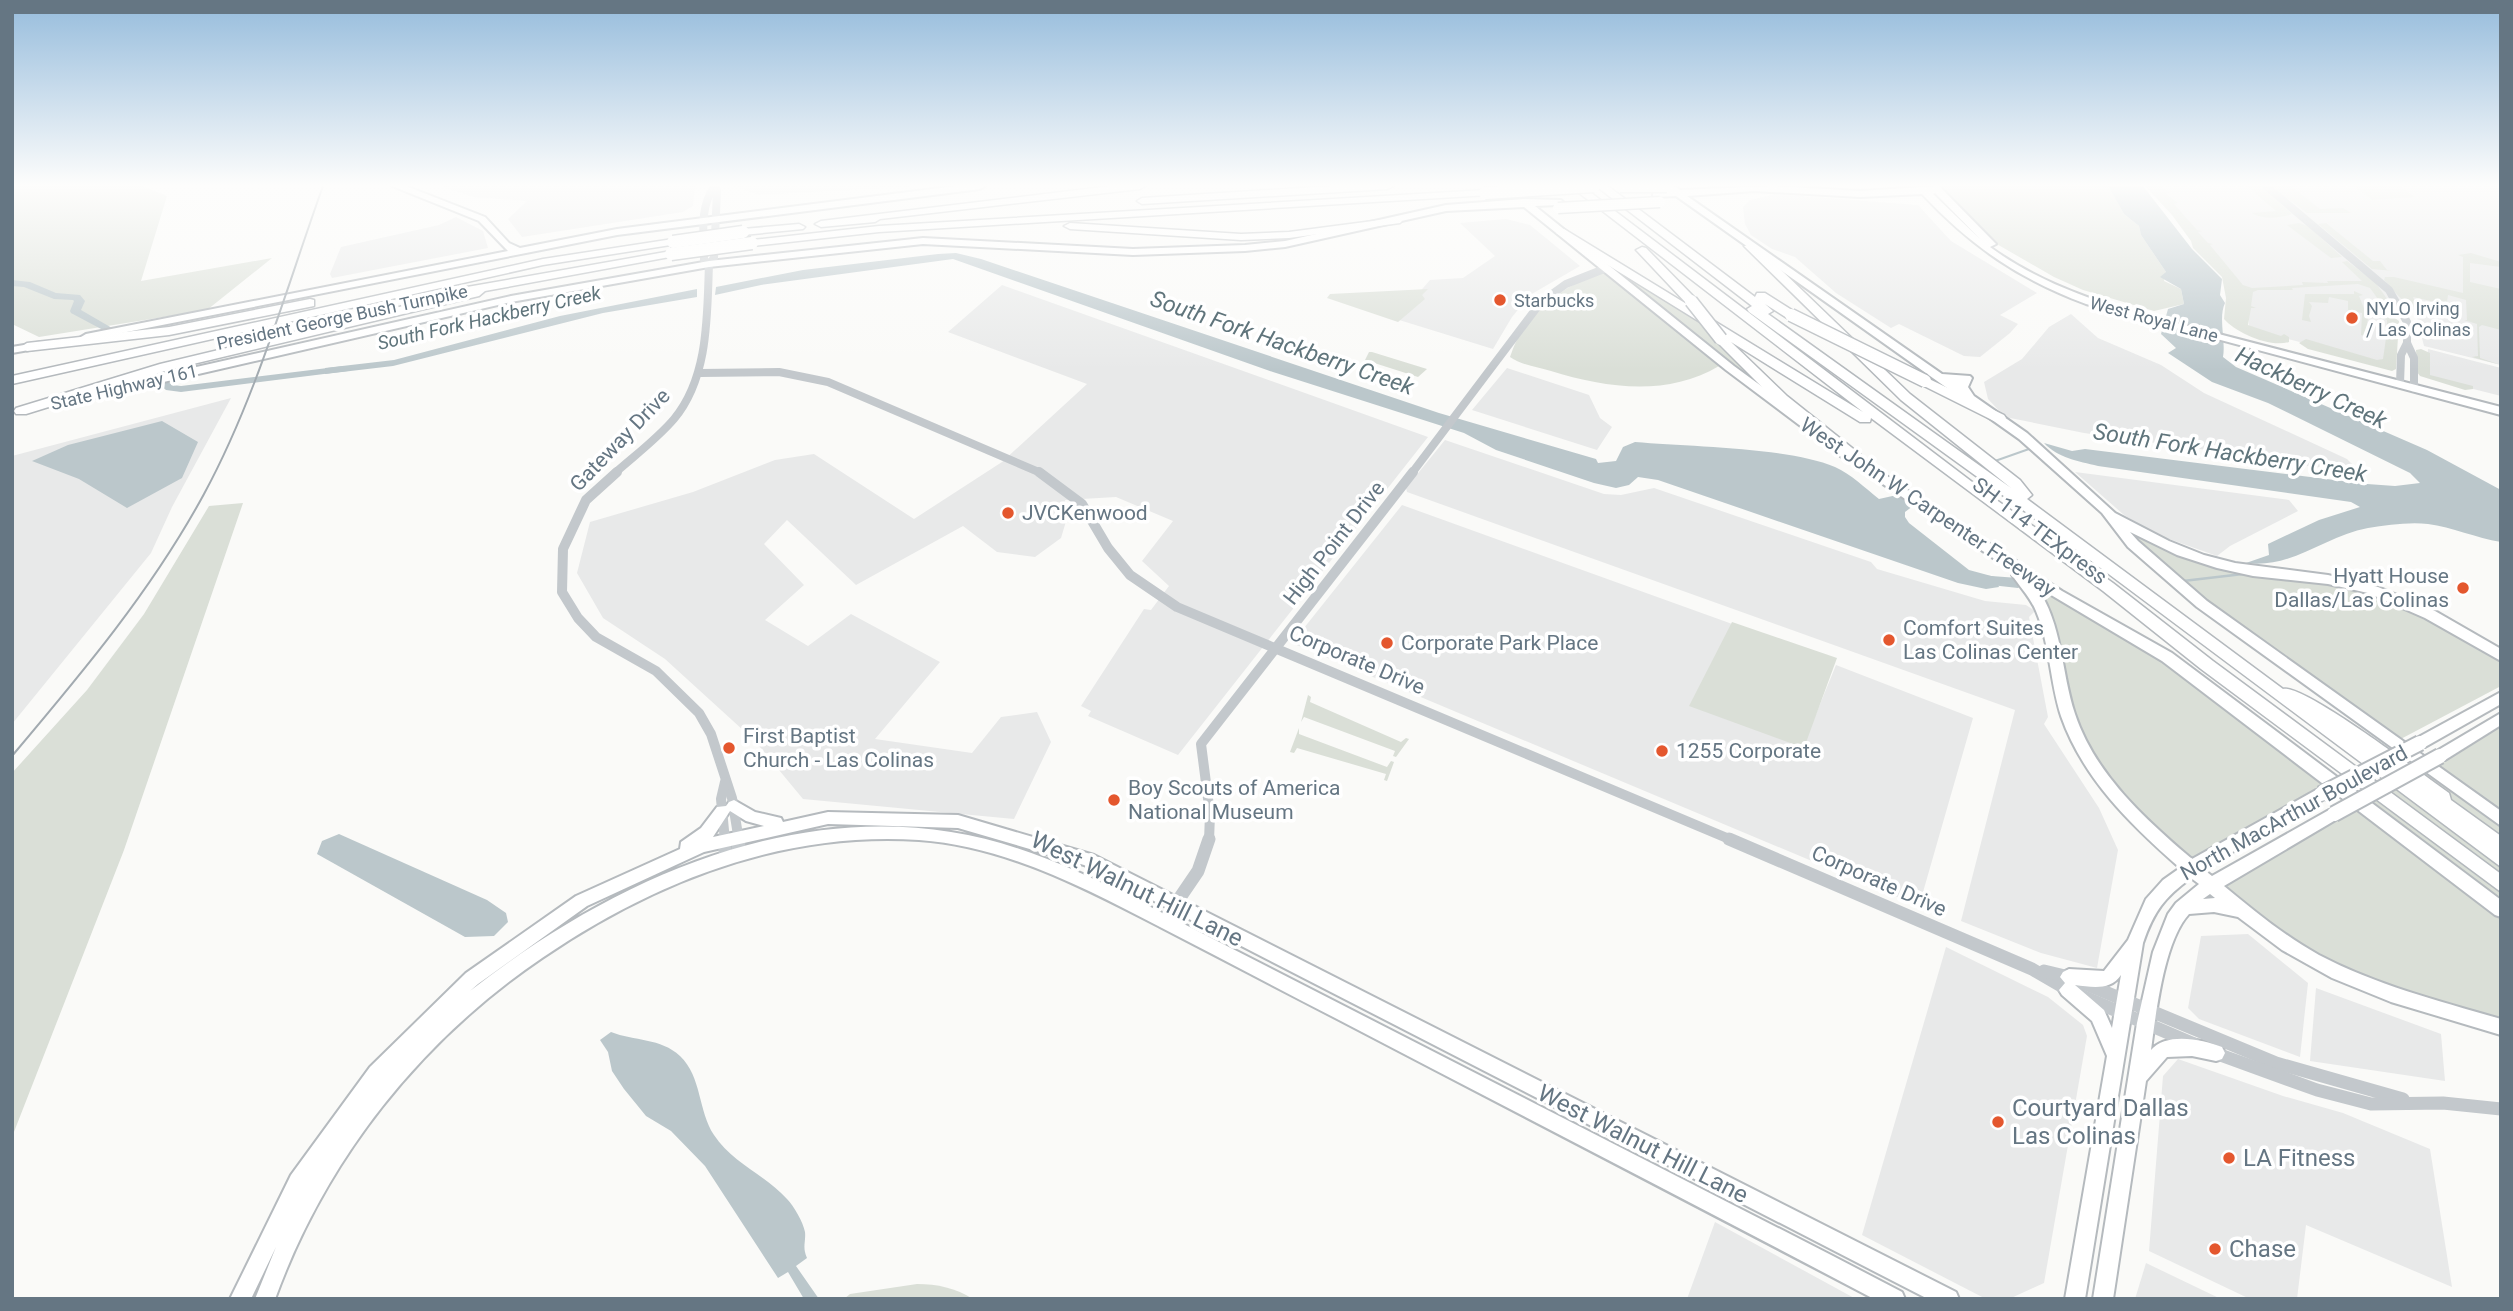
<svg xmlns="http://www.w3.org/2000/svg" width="2513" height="1311" font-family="Roboto,sans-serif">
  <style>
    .built { fill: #e8e9e9 }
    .green { fill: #dadfd7 }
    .water { fill: #bbc7cb }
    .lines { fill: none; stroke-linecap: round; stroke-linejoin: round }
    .stream-far1 { stroke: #bbc7cb; stroke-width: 2 }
    .stream { stroke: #bbc7cb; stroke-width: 2.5 }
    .river { fill: #bbc7cb; fill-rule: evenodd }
    .major-casing { stroke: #b5babe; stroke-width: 4 }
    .highway-casing { stroke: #b4b9bd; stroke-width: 3 }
    .minor-far2 { stroke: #c3c8cc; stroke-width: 8 }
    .minor-far1 { stroke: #c3c8cc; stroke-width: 10 }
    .minor { stroke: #c3c8cc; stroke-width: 13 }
    .major { fill: #fff; fill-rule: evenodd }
    .highway { fill: #fff; fill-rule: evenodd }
    .tram { stroke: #a2aab0; stroke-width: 2 }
    .major-bridge-far1-casing { stroke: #b5babe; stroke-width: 13; stroke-linecap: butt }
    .major-bridge-casing { stroke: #b5babe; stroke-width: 18; stroke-linecap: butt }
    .highway-bridge-casing { stroke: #b4b9bd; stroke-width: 15; stroke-linecap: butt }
    .major-bridge-far1 { stroke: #fff; stroke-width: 10 }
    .major-bridge { stroke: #fff; stroke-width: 14 }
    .highway-bridge { stroke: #fff; stroke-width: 12 }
    .poi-dot { fill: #e4572e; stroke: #fff; stroke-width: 2.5 }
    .labels { text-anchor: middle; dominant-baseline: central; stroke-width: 7; stroke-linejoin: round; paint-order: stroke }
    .far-poi-label { font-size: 18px; fill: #657683; stroke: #fff; text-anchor: start }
    .far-street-label { font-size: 18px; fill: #657683; stroke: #fff }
    .far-water-label { font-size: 19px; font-style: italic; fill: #60757c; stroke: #fff }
    .street-label { font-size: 21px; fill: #657683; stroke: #fff }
    .poi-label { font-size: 21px; fill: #657683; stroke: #fff; text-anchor: start }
    .water-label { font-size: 23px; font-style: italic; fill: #60757c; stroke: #fff }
    .near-street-label { font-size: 24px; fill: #657683; stroke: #fff }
    .near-poi-label { font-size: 24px; fill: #657683; stroke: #fff; text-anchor: start }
  </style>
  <rect width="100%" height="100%" fill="#fafaf8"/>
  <g class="built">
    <polygon points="441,186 695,186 693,206 683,212 522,237 508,219 527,201 473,197"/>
    <polygon points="732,186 922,186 759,195"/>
    <polygon points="2155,186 2501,186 2501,365 2424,346 2415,310 2385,310 2391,327 2386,358 2383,363 2249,329 2248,291"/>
    <polygon points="1776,194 1918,205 1951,241 2037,293 2000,315 2018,324 2010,333 1980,357 1964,356 1899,324 1891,328 1836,293 1795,257 1772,249 1751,235 1745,224 1743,207 1750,200"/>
    <polygon points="456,217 483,231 488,248 332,278 330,274 341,247 439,225"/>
    <polygon points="1506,219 1530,225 1580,266 1530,295 1512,317 1493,349 1396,319 1430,280 1463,278 1495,256 1460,223"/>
    <polygon points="1002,285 1428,437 1178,755 1088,716 1091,711 1081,706 1144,609 1151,610 1169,586 1142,561 1173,521 1116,497 1065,500 1067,518 1061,538 1035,557 997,552 963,526 856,585 787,520 764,544 804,585 765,620 808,646 851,614 940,662 875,739 972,753 1001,717 1037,712 1051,742 1014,819 803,799 755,741 665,659 603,618 577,573 590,522 693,492 775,460 814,454 914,519 1002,462 1087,384 948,332"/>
    <polygon points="2071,314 2098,338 2161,365 2204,393 2347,459 2361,473 2209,453 2207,450 2084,433 2005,417 1988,399 1984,382 2022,359 2049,327"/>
    <polygon points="2428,349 2501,368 2501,396 2426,377"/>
    <polygon points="1507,368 1589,395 1600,418 1612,427 1597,450 1472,410"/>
    <polygon points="231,398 172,507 151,553 12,724 12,456"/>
    <polygon points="1445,440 1604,494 1621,495 1654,488 1871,562 1877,569 1985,601 2026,605 2035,611 2029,617 2048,717 2044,724 2099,808 2118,850 2097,968 2041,953 1961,921 2015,710 1407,492 1406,488"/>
    <polygon points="2075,472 2289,500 2298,511 2230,546 2217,556 2155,534 2124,515"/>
    <polygon points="1402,505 1735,625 1803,746 1836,665 1973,718 1919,906 1292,643"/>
    <polygon points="2248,934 2308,983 2300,1057 2199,1019 2188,1008 2201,936"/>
    <polygon points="1946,947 2048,997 2083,1025 2087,1036 2044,1283 2009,1299 1986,1299 1862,1235"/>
    <polygon points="2316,988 2441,1034 2445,1081 2310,1061"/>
    <polygon points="2178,1059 2283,1096 2343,1113 2430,1149 2452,1287 2306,1225 2297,1299 2250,1299 2149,1251 2163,1076"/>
    <polygon points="1715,1222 1856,1299 1687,1299"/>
    <polygon points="2146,1263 2221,1299 2135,1299"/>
  </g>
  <g class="green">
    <polygon points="12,186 143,186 167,196 141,281 272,258 207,310 39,337 12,324"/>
    <polygon points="1937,186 2108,186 2124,214 2139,226 2141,235 2166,272 2164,281 2181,289 2184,304 2154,311 2083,290 2054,277 1995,243"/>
    <path d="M2145,186H2161L2170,193L2166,194L2178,203L2174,204L2197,230L2202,231L2198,232L2208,243L2213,244L2210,245L2243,285L2252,288L2303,285L2302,282L2328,283L2327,281H2362L2342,262L2347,261L2375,282L2395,310L2387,311L2380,308L2383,306L2370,288L2358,284L2292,288L2293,290H2258L2253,292L2251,306L2256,308H2251L2248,325L2281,336L2284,334L2289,337V342C2269,348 2235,332 2224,319L2226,298L2222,277L2193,248L2191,241L2172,215Z"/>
    <path d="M2247,186H2260L2292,214C2280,218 2263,220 2252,213L2276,211Z"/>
    <polygon points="2271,186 2291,186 2320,209 2343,208 2351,213 2307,213"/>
    <polygon points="2354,186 2400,186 2415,197 2372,200"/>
    <polygon points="2345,221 2326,223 2373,261 2380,261 2387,270 2393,271 2372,269 2318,224"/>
    <polygon points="2299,223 2308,226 2342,257 2331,258 2287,225"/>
    <polygon points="1577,243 1698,318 1820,434"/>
    <path d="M2471,253L2501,262V267L2470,263V282L2501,289V330L2482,325L2479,327L2480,358L2501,365L2472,357L2478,356L2477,324L2464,320H2467L2466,300L2448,295L2447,302L2453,306L2413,297L2416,304L2425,307C2409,313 2396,292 2384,280L2385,277H2394L2463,293V257L2458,255Z"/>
    <path d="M1602,272L1608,274L1719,366C1667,397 1606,388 1551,371C1538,367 1521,365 1510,357C1524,312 1560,288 1602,272Z"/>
    <polygon points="1428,289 1422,295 1425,299 1398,322 1327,298 1330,294"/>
    <polygon points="2354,291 2363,295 2359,296 2368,318 2365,336 2361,335 2362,313 2348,310 2348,301 2329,297 2328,303 2309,302 2312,306 2309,316 2311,322 2302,320 2305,294 2354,294"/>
    <polygon points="2392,316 2399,321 2396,369 2392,371 2308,349 2299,343 2306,339 2377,360 2383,359 2386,338 2382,336 2387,337 2387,320 2382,318"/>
    <polygon points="2421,349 2430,353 2430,375 2473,386 2473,389 2465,390 2420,376 2417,372 2416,350"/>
    <polygon points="1369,352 1372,352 1427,369 1418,377 1365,360"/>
    <polygon points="243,503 124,850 12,1137 12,773 87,690 144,614 209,506"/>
    <polygon points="2116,520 2198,560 2328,580 2409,605 2501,660 2501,686 2397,741 2165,570"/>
    <polygon points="2030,580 2142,645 2323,781 2322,785 2193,858 2184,857 2106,779 2072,717 2052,616"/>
    <polygon points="1732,622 1837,658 1804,748 1689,706"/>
    <polygon points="1308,695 1311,697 1310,702 1401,742 1406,738 1409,739 1396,757 1393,756 1395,751 1304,717 1301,722"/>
    <polygon points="2501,726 2501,1023 2332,968 2214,885"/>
    <polygon points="1299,728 1299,734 1387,767 1391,761 1394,762 1387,781 1384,780 1386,774 1297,748 1294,753 1290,752"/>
    <path d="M917,1284C937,1284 956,1288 973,1299H844L850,1294Z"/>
  </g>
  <g class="water">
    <path d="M2108,186H2143L2192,249L2222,279L2220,295L2225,303C2218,318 2226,340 2223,357L2236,367L2427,450L2501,490V542C2476,538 2452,527 2428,524C2409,522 2387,525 2368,528C2325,536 2292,569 2246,563L2269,555L2268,544L2319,520L2360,507L2351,502L2098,466C2078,461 2058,458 2044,443L2072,451L2085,449L2367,484L2395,486L2420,483L2410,473L2268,403L2212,382L2168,353L2176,348L2161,334L2168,309L2184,304L2181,289L2160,277L2166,272L2141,235L2139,226L2124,214Z"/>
    <path d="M938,254L956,253L981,259L1439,413L1596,459L1598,463L1616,461L1623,447L1635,442C1690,447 1787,447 1835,467C1851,474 1865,488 1879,499L1897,495L1913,506L1905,512V517L1909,523L1969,570L1995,577L1999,587L1986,589L1958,583L1658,480L1638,477L1629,485L1616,488L1594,483L1496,450L1464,433L1273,372L953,259L761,285L715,295L716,287L803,270Z"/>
    <polygon points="697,289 697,297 603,313 393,366 325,374 325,368 394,360 560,316"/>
    <polygon points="162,421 198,442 182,478 127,508 79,479 32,461 68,445"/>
    <polygon points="339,834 487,900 506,913 508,922 494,936 465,937 317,854 322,841"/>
    <path d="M611,1032C634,1041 661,1038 680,1056C702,1077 698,1111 714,1135C732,1163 766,1175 787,1199C794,1206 803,1222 805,1232C806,1242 802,1247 807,1258L796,1266L819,1299H804L788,1272L778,1278L705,1166L671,1131L646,1116L624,1089L612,1071L608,1052L600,1040Z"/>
  </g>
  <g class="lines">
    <polyline class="stream-far1" points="1995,461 2029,449"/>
    <polyline class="stream" points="2183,581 2243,574"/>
    <g class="river">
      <polygon points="12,280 30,282 56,293 80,295 85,301 81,310 112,328 107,331 103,330 71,313 70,311 74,301 73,300 54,299 24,287 12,286"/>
      <polygon points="344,366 350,369 348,371 181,392 166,390 158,383 164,380 173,385 181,386"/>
      <polygon points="1978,575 2018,578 2025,583 2018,588 1973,583 1971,580 1973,577"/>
    </g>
    <defs>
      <g id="major">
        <polygon points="392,186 406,186 485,217 509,243 520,248 617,229 956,186 985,186 980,189 617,235 86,340 81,337 86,334 508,251 479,221"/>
        <path d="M1662,186H1674L1680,190L1773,186L1860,191L1939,186L1996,244L1990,247C2031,277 2077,295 2126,310L2501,407V415L2086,304C2019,279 1972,247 1922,194L1860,197L1754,191L1687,196L1942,374L1970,376L1972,378L1968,387L1974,396L2027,433L2115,513L2169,541L2204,555L2235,563L2328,575L2378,587L2435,611L2501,649V661L2425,618L2368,593L2328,584L2253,576L2217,568L2177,555L2130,532L2138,541L2207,601L2501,811V826L2197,607L2128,547L2102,513L2019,439L1676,196L1653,197V193L1668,191ZM1935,193L1980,239L1933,194Z"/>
        <polygon points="1524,199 1561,200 1563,202 1558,205 1535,206 1734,366 1851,452 1853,455 1851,458 1843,458 1726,370 1524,207 1446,211 1285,247 1245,251 1133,255 923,244 709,267 511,302 68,404 62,400 68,396 511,296 709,261 923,238 1133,249 1245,245 1285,241 1446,205"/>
        <polygon points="42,342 46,343 46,347 12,353 12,347"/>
        <path d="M1872,467L2062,591L2172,653L2501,900V917L2495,915L2162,661L2036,586C2063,624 2061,672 2075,714C2095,774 2145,819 2192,859L2316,790L2321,788L2326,790L2329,794L2326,798L2203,869L2212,876L2329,810L2334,808L2339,810L2342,814L2339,818L2224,886C2254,911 2285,936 2319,955C2376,985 2439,1001 2501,1019V1035L2391,1002L2332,978L2282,950L2238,917L2214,912L2189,914C2164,941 2156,1013 2151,1050C2166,1032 2202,1039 2222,1047L2225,1053L2222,1059L2216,1061L2192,1056L2167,1057L2146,1081L2113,1299H2093L2137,1023L2153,952L2168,914L2176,903L2199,884L2191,878C2164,898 2154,911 2143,943L2085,1299H2065L2107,1056L2092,1021L2062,995L2059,990L2065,983L2060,977L2063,972L2069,969L2104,971L2128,940L2146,899L2163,880L2180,868C2131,825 2083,779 2061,716C2050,682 2050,644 2036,611C2030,597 2020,587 2012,575L2014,572L1868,474L1866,471L1868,468ZM2210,894L2215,898L2203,899ZM2121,975L2112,1028L2104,1010L2075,985C2092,987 2110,991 2121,975Z"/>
        <polygon points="2501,692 2501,704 2425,747 2415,747 2413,743 2415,739"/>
        <polygon points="2501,713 2501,725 2445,760 2435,760 2433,756 2435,752"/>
        <path d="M734,800L755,812L781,818L783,822L828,812L958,815L1094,855L1956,1292L1959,1299H1928L1084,865L958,828L828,824L704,852L587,906L478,984L470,991C604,886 777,804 951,832C1016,842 1077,870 1135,899L1833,1256L1902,1292L1905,1299H1874C1696,1205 1517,1113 1339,1020C1279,989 1220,958 1160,927C1085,888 1005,846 919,840C781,831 654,882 542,958C420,1041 326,1159 275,1299H255L276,1247L251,1299H230L291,1175L370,1067L466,973L576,896L680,849L681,842L701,828L717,807L726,806L729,802ZM730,811L746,821L764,826L713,837Z"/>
      </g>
      <g id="highway">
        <polygon points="1111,186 1145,186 1140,189 880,219 875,222 821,227 815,224 821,221"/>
        <polygon points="1332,186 1393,186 1388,189 1142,204 1137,201 1142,198"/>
        <polygon points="1570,186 1582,186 1988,494 2113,583 2213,661 2501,874 2501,892 2201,669 2103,591 1871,418 1870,422 1860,422 1731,342 1787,396 1891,479 1889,482 1879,482 1777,402 1717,342 1715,339 1721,335 1556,233 1556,229 1564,229 1863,412"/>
        <path d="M1596,186H1608L1755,297L1757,293H1765L1795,312V318H1787L1765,304L1773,311L1768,314L2011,488L1901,400L1744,246L1754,244L1910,394L2020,480L2032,495L2027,499L2283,689C2303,683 2426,777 2449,793L2451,800L2501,836V867L2019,507L1749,312L1747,309L1752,306Z"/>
        <polygon points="1485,190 1490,193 1489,195 879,232 752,246 746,243 752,240 879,226"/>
        <polygon points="1396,218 1402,221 1400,223 1289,238 1241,240 1070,229 1064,226 1070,223 1241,234 1289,232"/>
        <polygon points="799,224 805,227 803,229 743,235 737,232 743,229"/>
        <polygon points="673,239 679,242 677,244 543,265 12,384 12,376 543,259"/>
        <polygon points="1642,247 1646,248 1695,298 1695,304 1687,304 1638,252 1636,250"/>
        <polygon points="671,251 675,252 675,256 485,291 479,296 168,370 26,414 16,414 14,411 16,408 160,364 462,292 463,288 467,287"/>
        <polygon points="310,299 314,300 314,306 169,335 27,351 21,347 27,343 169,327"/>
        <polygon points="1925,377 2004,415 2006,418 1999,422 1994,421 1920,384 1920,378"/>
      </g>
    </defs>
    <use href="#major" class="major-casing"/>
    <use href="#highway" class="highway-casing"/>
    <g class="minor-far2">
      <polyline points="2266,186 2389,290 2407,322 2407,343 2414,358 2414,388"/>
      <path d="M709,264L704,260C704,236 699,208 714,187"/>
      <polyline points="700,373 779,372 828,382 1041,473"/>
      <polyline points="2400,384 2401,355 2407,343"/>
      <path d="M615,473C634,456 657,439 674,419C709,377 707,315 709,264L714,258L717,191L714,186"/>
      <polyline points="1412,473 1541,302 1566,284 1604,269"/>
    </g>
    <g class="minor-far1">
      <polyline points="617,472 586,500 563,549 562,592 578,618 596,637 656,671 699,713 711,734 732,798 739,841"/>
      <polyline points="1039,472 1082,504 1108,548 1130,575 1177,607 1734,841"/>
      <polyline points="725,841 721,799 725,782"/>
      <polyline points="1209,841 1210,814 1201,744 1413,472"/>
    </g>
    <g class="minor">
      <polyline points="724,839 726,858"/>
      <polyline points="1729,839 2032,969 2068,990 2194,1044"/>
      <polyline points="738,854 739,839"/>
      <polyline points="1164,921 1198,871 1209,839"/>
      <polyline points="2044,971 2069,977 2276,1063 2403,1099"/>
      <polyline points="2212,1052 2317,1090 2371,1104 2443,1103 2501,1109"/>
    </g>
    <use href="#major" class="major"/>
    <use href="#highway" class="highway"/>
    <path class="tram" d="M12,756C82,673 152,590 204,494C256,398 286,289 323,186"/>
    <defs>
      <polyline id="major-bridge-far1" points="1558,208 1660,202"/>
      <g id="major-bridge">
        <polyline points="2321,794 2420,743"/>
        <polyline points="2334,814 2440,756"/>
      </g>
      <g id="highway-bridge">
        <polyline points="1620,186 1667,186"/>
        <polyline points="1485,193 1594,186"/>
        <polyline points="673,242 743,232"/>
        <polyline points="671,254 752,243"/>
        <polyline points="1691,301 1721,339"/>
        <polyline points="1791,315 1925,381"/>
      </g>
    </defs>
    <use href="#major-bridge-far1" class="major-bridge-far1-casing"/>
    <use href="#major-bridge" class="major-bridge-casing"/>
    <use href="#highway-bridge" class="highway-bridge-casing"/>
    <use href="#major-bridge-far1" class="major-bridge-far1"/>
    <use href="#major-bridge" class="major-bridge"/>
    <use href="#highway-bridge" class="highway-bridge"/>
  </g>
  <linearGradient id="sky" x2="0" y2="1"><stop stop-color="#96bcdc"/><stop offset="0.5" stop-color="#fdfdfc"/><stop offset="1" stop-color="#fdfdfc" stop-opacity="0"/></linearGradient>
  <rect width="2513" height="370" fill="url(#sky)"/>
  <g class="poi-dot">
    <circle cx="1500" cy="300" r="7"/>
    <circle cx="2352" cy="318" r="7"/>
    <circle cx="1008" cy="513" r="7"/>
    <circle cx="2463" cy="588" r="7"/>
    <circle cx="1889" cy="640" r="7"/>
    <circle cx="1387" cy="643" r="7"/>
    <circle cx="729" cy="748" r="7"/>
    <circle cx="1662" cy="751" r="7"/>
    <circle cx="1114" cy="800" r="7"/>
    <circle cx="1998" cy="1122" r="7"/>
    <circle cx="2229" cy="1158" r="7"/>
    <circle cx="2215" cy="1249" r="7"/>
  </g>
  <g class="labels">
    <g class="far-poi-label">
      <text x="1514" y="300">Starbucks</text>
      <text x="2366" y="308">NYLO Irving<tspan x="2366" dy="21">/ Las Colinas</tspan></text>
    </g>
    <g class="far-street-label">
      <text transform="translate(342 317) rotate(-12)">President George Bush Turnpike</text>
      <text transform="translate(2154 319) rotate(15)">West Royal Lane</text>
      <text transform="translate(124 387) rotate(-13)">State Highway 161</text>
    </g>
    <g class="far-water-label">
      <text transform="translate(489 318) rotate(-13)">South Fork Hackberry Creek</text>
    </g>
    <g class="street-label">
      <text transform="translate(620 440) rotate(-46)">Gateway Drive</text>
      <text transform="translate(1928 507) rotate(34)">West John W Carpenter Freeway</text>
      <text transform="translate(2040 531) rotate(37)">SH 114 TEXpress</text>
      <text transform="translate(1334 543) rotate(-52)">High Point Drive</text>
      <text transform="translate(1357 660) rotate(23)">Corporate Drive</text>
      <text transform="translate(2294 813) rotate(-29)">North MacArthur Boulevard</text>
      <text transform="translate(1879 881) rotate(24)">Corporate Drive</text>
    </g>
    <g class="poi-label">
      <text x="1022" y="513">JVCKenwood</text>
      <text x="2449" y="576" text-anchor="end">Hyatt House<tspan x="2449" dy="24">Dallas/Las Colinas</tspan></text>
      <text x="1903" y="628">Comfort Suites<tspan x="1903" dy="24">Las Colinas Center</tspan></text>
      <text x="1401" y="643">Corporate Park Place</text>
      <text x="743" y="736">First Baptist<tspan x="743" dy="24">Church - Las Colinas</tspan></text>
      <text x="1676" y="751">1255 Corporate</text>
      <text x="1128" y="788">Boy Scouts of America<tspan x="1128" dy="24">National Museum</tspan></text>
    </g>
    <g class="water-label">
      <text transform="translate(1282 343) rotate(19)">South Fork Hackberry Creek</text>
      <text transform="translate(2311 388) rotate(25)">Hackberry Creek</text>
      <text transform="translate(2230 453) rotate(9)">South Fork Hackberry Creek</text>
    </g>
    <g class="near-street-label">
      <text transform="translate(1137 889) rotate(26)">West Walnut Hill Lane</text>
      <text transform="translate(1643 1144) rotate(27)">West Walnut Hill Lane</text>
    </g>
    <g class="near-poi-label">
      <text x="2012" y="1108">Courtyard Dallas<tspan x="2012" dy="28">Las Colinas</tspan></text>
      <text x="2243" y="1158">LA Fitness</text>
      <text x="2229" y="1249">Chase</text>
    </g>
  </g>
  <rect width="2513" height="1311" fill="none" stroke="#657683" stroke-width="28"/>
</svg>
